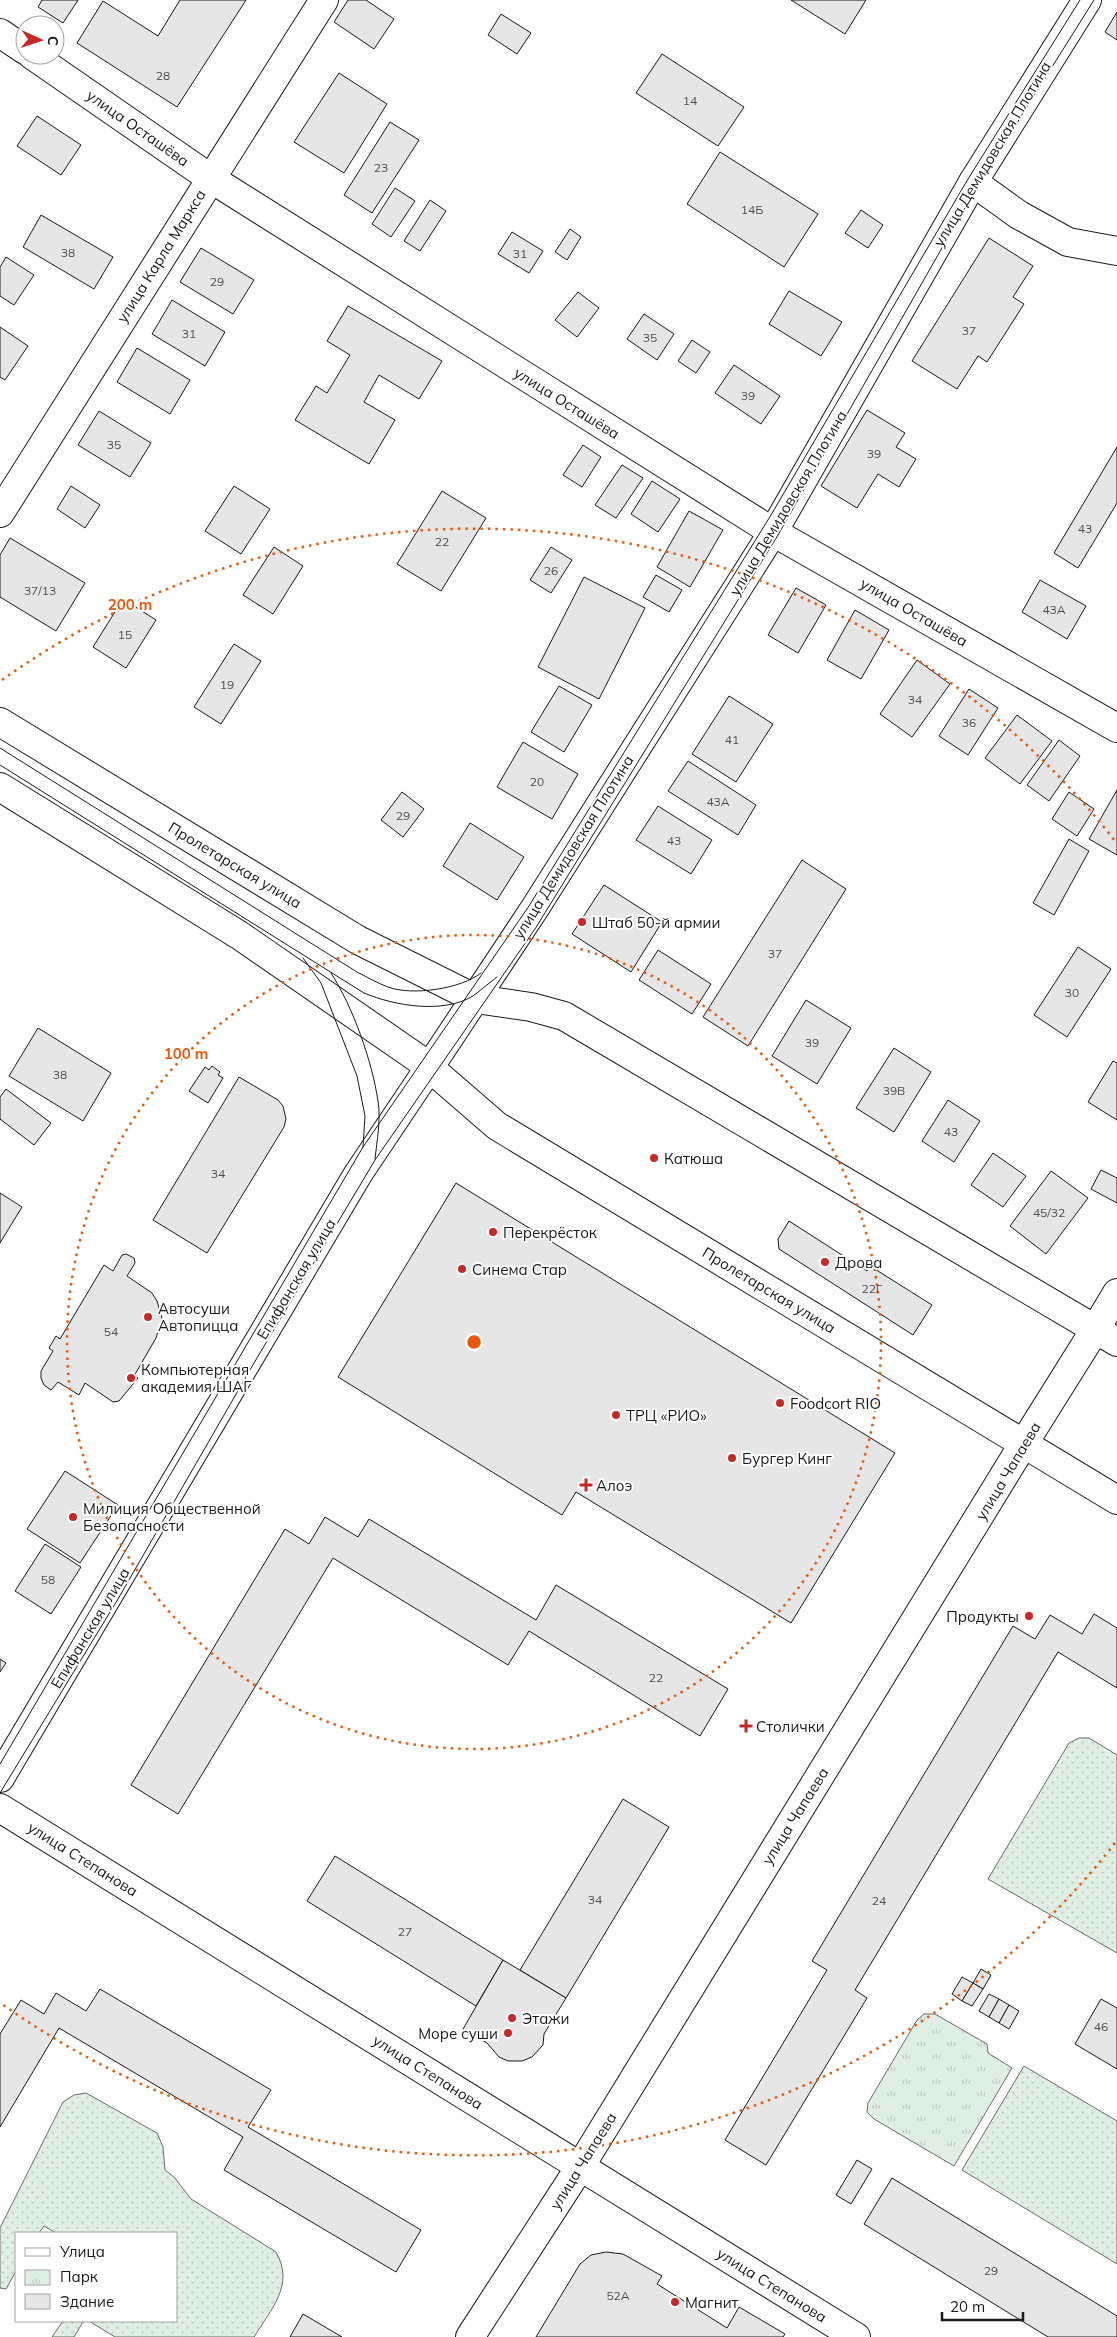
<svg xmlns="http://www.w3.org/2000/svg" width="1117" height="2337" font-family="Mulish,sans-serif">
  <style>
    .grass { fill: url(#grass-dots); stroke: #6a6a6a }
    .park { fill: url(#park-tufts); stroke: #6a6a6a }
    .building { fill: #e6e6e6; stroke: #1a1a1a }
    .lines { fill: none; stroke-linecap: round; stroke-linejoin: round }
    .minor-casing { stroke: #1a1a1a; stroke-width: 30 }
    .major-casing { stroke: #1a1a1a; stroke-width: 30 }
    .minor { stroke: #fff; stroke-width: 28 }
    .major { stroke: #fff; stroke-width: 28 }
    .tram { stroke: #1a1a1a; stroke-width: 1 }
    .ring { fill: none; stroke: #e8590c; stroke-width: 2.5; stroke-dasharray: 2.5 5 }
    .poi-dot { fill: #c62828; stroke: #fff; stroke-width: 2 }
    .labels { text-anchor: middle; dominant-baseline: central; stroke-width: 4; stroke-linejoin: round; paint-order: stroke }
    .number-label { font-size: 12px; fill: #4d4d4d }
    .street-label { font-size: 15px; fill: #1a1a1a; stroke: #fff }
    .poi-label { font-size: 15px; fill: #1a1a1a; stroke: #fff; text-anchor: start }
    .centre { fill: #e8590c; stroke: #fff; stroke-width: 2.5 }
    .ring-label { font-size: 15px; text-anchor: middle; font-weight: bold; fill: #e8590c; stroke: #fff; stroke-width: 4; stroke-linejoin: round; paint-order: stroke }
  </style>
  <defs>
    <pattern id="grass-dots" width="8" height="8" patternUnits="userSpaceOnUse" patternTransform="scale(1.25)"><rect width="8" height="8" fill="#e0efe3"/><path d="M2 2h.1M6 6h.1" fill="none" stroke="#c0ccc2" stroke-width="1.8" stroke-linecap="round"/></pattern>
    <pattern id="park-tufts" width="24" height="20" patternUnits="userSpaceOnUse" patternTransform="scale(1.25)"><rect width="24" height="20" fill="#e0efe3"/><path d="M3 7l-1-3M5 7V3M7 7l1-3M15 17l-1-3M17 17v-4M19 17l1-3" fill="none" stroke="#c0ccc2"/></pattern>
  </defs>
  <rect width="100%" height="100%" fill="#fff"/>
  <g class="grass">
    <polygon points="1079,1738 1089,1738 1117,1755 1117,1953 988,1879 1069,1743"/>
    <polygon points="1024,2066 1117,2121 1117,2264 962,2170"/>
    <path d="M86,2093L157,2133L163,2147L165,2170L174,2177L191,2199L276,2252C295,2285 271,2309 254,2337H115L89,2321L83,2322L74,2337H52L63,2321H176V2233H56L44,2226L39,2233H16V2271L6,2289L0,2288V2228L63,2102L74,2095Z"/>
  </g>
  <polygon class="park" points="924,2014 935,2014 987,2044 988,2053 1012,2068 954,2166 874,2119 867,2112 868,2103 917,2020"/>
  <g class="building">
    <polygon points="42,0 78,0 63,23 38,7"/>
    <polygon points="180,0 246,0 177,107 77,43 103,1 158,36"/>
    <polygon points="348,0 366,0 394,19 374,49 334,22"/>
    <polygon points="791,0 866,0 845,34"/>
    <polygon points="1117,12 1117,40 1105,32"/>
    <polygon points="501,14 531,33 517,54 488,35"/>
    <polygon points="662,54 744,107 718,146 636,93"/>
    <polygon points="339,73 387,104 344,173 294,142"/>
    <polygon points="37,116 81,145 61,175 17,146"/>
    <polygon points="390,122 419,140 372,213 344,195"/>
    <polygon points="720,152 818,214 784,267 687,204"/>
    <polygon points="395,188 415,201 391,237 372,224"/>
    <polygon points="430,200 446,211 420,251 404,241"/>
    <polygon points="861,210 883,225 868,248 845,233"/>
    <polygon points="41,215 113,257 94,289 23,247"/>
    <polygon points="570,229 581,237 567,260 555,252"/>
    <polygon points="512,232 543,251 529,273 498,254"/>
    <polygon points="989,238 1033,266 1013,297 1024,304 987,362 978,356 957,389 912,361"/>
    <polygon points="201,248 254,280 233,314 180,282"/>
    <polygon points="6,257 34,275 14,305 0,296 0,267"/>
    <polygon points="789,291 842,322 821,356 769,324"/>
    <polygon points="578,292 599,308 577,337 555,320"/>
    <polygon points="172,300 225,332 205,366 152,334"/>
    <polygon points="348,306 442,361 419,399 379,375 364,402 395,420 369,464 295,420 316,386 327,393 350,355 327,341"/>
    <polygon points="644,314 674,334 657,360 627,339"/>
    <polygon points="0,327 28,346 5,380 0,377"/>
    <polygon points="692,340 710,352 696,373 678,361"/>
    <polygon points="137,348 190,380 170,414 117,382"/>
    <polygon points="734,365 780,396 761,424 715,393"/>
    <polygon points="867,410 905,433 896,447 916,459 899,487 878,474 857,508 821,486"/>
    <polygon points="99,411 151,443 130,477 78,445"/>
    <polygon points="583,445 601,457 582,487 563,475"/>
    <polygon points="1117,447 1117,503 1078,568 1054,553"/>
    <polygon points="622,465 643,478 616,518 595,505"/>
    <polygon points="652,481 680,499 658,532 631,514"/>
    <polygon points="71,486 100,505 85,528 57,509"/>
    <polygon points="234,486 270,509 241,554 205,531"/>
    <polygon points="442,491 486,518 441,591 397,564"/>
    <polygon points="689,511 723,530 690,587 657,567"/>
    <polygon points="10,538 85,583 56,631 0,597 0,555"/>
    <polygon points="274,547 303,566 273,614 243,595"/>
    <polygon points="551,547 572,560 551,593 530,580"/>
    <polygon points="656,575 682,590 669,612 643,597"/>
    <polygon points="584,577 645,608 599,699 538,667"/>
    <polygon points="1040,580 1086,606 1067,639 1022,612"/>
    <polygon points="796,588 826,605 798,653 768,635"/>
    <polygon points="123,599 156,620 126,668 93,647"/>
    <polygon points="855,610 889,630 861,679 827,660"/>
    <polygon points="234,644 261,661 221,724 194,707"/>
    <polygon points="917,660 950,684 912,737 880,714"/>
    <polygon points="559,686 592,705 564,752 531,732"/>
    <polygon points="969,689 998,708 968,755 939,736"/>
    <polygon points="729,696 773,724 736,782 692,754"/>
    <polygon points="1017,715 1052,741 1020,784 985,758"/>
    <polygon points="1059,740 1080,756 1049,801 1027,785"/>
    <polygon points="523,742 578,774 552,819 497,787"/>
    <polygon points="688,761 756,805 738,835 668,791"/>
    <polygon points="1117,790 1117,855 1089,839"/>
    <polygon points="402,792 424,809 403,837 381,820"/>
    <polygon points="1069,792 1094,809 1077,836 1052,819"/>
    <polygon points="658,806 712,840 691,874 636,840"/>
    <polygon points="470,823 524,857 497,900 443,866"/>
    <polygon points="1069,839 1089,851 1054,915 1033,903"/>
    <polygon points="802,860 846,889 748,1046 703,1017"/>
    <polygon points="604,885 662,922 631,972 572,934"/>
    <polygon points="1078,947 1111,969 1067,1037 1034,1015"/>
    <polygon points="658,950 711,984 692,1014 639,980"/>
    <polygon points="806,1000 851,1028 817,1084 772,1056"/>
    <polygon points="38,1028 111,1073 83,1121 9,1076"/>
    <polygon points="894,1048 931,1072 894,1132 856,1108"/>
    <polygon points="1113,1061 1117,1063 1117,1120 1088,1102"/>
    <polygon points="212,1066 220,1072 218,1075 223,1078 208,1103 189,1091 205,1067 209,1070"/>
    <polygon points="239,1077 278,1100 283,1106 286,1119 284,1127 207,1253 153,1220"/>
    <polygon points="6,1089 51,1123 34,1145 0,1119 0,1097"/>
    <polygon points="948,1100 980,1121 954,1162 922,1141"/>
    <polygon points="993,1153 1026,1176 1003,1207 971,1185"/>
    <polygon points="1101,1170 1117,1178 1117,1203 1091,1189"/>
    <polygon points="1051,1171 1088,1198 1046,1254 1010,1226"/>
    <polygon points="456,1183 895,1453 791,1623 576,1492 562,1515 338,1377"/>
    <polygon points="0,1193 22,1207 0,1243"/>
    <polygon points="789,1221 867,1271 870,1266 932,1305 913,1335 779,1249 778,1239"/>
    <polygon points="126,1254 134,1258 135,1263 127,1276 152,1293 157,1301 162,1318 156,1338 134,1376 138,1378 119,1401 113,1402 85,1383 79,1395 58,1382 51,1390 44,1385 41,1378 41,1371 53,1351 49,1348 56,1336 60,1339 104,1265 113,1271 122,1255"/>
    <polygon points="65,1471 118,1505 80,1563 27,1529"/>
    <polygon points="325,1517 358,1537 369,1519 536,1620 556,1585 728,1689 700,1736 529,1631 508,1665 333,1558 178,1814 131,1785 285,1529 309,1544"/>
    <polygon points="45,1544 81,1567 51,1614 15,1591"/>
    <polygon points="1094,1614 1117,1628 1117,1688 1058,1652 855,1990 867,1998 766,2165 725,2140 827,1970 812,1961 1013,1626 1035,1639 1050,1615 1082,1634"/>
    <polygon points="0,1659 6,1663 0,1672"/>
    <polygon points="623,1799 669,1827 566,1998 520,1970"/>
    <polygon points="335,1856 503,1960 476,2006 307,1901"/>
    <polygon points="503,1960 566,1998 544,2034 543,2045 532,2057 522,2061 508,2061 499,2057 487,2043 463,2029"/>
    <polygon points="981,1969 991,1975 983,1989 973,1983"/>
    <polygon points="962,1977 973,1983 962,2001 952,1994"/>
    <polygon points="973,1983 983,1989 972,2006 962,2001"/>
    <polygon points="100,1989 271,2090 248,2127 421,2230 396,2272 224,2170 243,2137 59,2028 0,2127 0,2034 21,2000 44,2014 56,1993 86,2011"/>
    <polygon points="989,1994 999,1999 989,2017 979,2011"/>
    <polygon points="999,1999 1009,2005 999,2023 989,2017"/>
    <polygon points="1101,1999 1117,2008 1117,2069 1075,2044"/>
    <polygon points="1009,2005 1019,2011 1009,2029 999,2023"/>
    <polygon points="857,2160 872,2169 851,2204 836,2195"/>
    <polygon points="892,2178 1117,2316 1117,2337 1048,2337 864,2224"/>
    <polygon points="606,2252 623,2254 662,2276 657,2284 727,2328 739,2307 785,2334 783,2337 536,2337 580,2264 591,2255"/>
    <polygon points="303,2314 342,2337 290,2337"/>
  </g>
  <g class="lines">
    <defs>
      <g id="minor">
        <polyline points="0,33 25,50"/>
        <polyline points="32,55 210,178 773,532 1117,728"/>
        <polyline points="973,182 1019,215 1068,242 1117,251"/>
        <polyline points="0,513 324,0"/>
        <polyline points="1096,1328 1117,1293"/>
        <polyline points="0,1778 358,1174 429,1068"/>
        <polyline points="0,1808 856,2337"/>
        <polyline points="470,2337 580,2167 1024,1443"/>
      </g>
      <g id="major">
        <polyline points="0,722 358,940 476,999 531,1007 564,1016 1117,1342"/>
        <polyline points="0,787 239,935 423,1062 497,1126 1117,1500"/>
        <polyline points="429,1068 535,908 773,532 973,182 1087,0"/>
        <polyline points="1024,1443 1096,1328"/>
      </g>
    </defs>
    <use href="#minor" class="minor-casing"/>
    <use href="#major" class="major-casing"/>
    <use href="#minor" class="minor"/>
    <use href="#major" class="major"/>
    <g class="tram">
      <path d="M0,748L357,972C367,977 377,983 388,987C412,996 461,989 481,973"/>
      <path d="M0,765L364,993C395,1006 443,1014 473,996C481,990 489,983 497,977"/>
      <polyline points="303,958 321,983 357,1076 365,1116 363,1147"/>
      <path d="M331,973C353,1007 372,1061 378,1101C381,1120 377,1140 375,1159"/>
      <polyline points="0,1764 363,1147 529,906 771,515 968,179 1080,0"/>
      <polyline points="0,1793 118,1599 254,1363 375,1160 535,929 778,535 978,185 1094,0"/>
    </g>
  </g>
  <g class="ring">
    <circle cx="474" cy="1342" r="407"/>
    <path d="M1115 1843A813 813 0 0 1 2 2004M2 680A813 813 0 0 1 1115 841"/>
  </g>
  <g class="poi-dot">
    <circle cx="582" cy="922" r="5"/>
    <circle cx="654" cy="1158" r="5"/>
    <circle cx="493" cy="1232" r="5"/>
    <circle cx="825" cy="1262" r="5"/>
    <circle cx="462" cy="1269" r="5"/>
    <circle cx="148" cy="1317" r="5"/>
    <circle cx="131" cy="1378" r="5"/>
    <circle cx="780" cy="1403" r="5"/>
    <circle cx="616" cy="1415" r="5"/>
    <circle cx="732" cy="1458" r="5"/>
    <path d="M583.5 1477.5h5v5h5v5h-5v5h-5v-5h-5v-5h5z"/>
    <circle cx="73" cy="1517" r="5"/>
    <circle cx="1029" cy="1616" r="5"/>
    <path d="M743.5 1718.5h5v5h5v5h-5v5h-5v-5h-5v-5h5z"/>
    <circle cx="512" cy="2018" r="5"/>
    <circle cx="508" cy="2033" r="5"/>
    <circle cx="675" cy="2302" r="5"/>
  </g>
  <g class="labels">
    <g class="number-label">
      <text x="163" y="75">28</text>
      <text x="690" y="100">14</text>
      <text x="381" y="167">23</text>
      <text x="752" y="209">14Б</text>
      <text x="68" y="252">38</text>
      <text x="520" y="253">31</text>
      <text x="217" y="281">29</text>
      <text x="969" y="330">37</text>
      <text x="189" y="333">31</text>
      <text x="650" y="337">35</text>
      <text x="748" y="395">39</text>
      <text x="114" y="444">35</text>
      <text x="874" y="453">39</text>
      <text x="1085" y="528">43</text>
      <text x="442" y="541">22</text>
      <text x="551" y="570">26</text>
      <text x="40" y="590">37/13</text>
      <text x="1054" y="609">43А</text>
      <text x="125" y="634">15</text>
      <text x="227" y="684">19</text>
      <text x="915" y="699">34</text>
      <text x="969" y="722">36</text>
      <text x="732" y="739">41</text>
      <text x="537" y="781">20</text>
      <text x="718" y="801">43А</text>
      <text x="403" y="815">29</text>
      <text x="674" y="840">43</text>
      <text x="775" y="953">37</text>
      <text x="1072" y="992">30</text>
      <text x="812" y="1042">39</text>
      <text x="60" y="1074">38</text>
      <text x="894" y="1090">39В</text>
      <text x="951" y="1131">43</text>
      <text x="218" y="1173">34</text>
      <text x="1049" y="1212">45/32</text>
      <text x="872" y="1288">22Г</text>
      <text x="111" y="1331">54</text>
      <text x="48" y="1579">58</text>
      <text x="656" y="1677">22</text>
      <text x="595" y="1899">34</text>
      <text x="879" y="1900">24</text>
      <text x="405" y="1931">27</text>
      <text x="1101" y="2026">46</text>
      <text x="991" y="2270">29</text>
      <text x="618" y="2295">52А</text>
    </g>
    <g class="street-label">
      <text transform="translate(138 128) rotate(35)">улица Осташёва</text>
      <text transform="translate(992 154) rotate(-59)">улица Демидовская Плотина</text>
      <text transform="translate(161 256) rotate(-58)">улица Карла Маркса</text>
      <text transform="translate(567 403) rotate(32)">улица Осташёва</text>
      <text transform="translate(788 503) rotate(-59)">улица Демидовская Плотина</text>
      <text transform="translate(914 612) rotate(30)">улица Осташёва</text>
      <text transform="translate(573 847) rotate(-58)">улица Демидовская Плотина</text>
      <text transform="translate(235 865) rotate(31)">Пролетарская улица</text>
      <text transform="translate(296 1279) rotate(-59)">Епифанская улица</text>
      <text transform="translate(769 1290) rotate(31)">Пролетарская улица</text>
      <text transform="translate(1008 1471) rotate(-59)">улица Чапаева</text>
      <text transform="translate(90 1628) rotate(-59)">Епифанская улица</text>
      <text transform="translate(795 1816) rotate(-58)">улица Чапаева</text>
      <text transform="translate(83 1859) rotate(32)">улица Степанова</text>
      <text transform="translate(428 2072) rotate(32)">улица Степанова</text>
      <text transform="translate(583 2161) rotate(-58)">улица Чапаева</text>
      <text transform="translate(772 2285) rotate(32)">улица Степанова</text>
    </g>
    <g class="poi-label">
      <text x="592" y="922">Штаб 50-й армии</text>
      <text x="664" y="1158">Катюша</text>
      <text x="503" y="1232">Перекрёсток</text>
      <text x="835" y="1262">Дрова</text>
      <text x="472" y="1269">Синема Стар</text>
      <text x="158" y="1308">Автосуши<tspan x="158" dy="17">Автопицца</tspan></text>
      <text x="141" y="1369">Компьютерная<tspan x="141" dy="17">академия ШАГ</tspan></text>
      <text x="790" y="1403">Foodcort RIO</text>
      <text x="626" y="1415">ТРЦ «РИО»</text>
      <text x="742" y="1458">Бургер Кинг</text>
      <text x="596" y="1485">Алоэ</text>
      <text x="83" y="1508">Милиция Общественной<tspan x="83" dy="17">Безопасности</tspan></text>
      <text x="1019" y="1616" text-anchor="end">Продукты</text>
      <text x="756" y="1726">Столички</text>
      <text x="522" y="2018">Этажи</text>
      <text x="498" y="2033" text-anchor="end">Море суши</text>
      <text x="685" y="2302">Магнит</text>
    </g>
  </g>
  <circle cx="474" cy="1342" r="8" class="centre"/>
  <g class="ring-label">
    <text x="130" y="610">200 m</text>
    <text x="186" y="1059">100 m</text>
  </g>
  <rect x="15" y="2232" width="162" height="90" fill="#ffffff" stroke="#a3a3a3"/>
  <rect x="25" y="2248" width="25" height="8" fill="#ffffff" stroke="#a3a3a3"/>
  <text x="60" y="2257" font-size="15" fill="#1a1a1a">Улица</text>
  <rect x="25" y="2270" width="25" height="15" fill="url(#park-tufts)" stroke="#a3a3a3"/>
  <text x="60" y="2282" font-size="15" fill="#1a1a1a">Парк</text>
  <rect x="25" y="2294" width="25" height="15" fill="#e6e6e6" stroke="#a3a3a3"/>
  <text x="60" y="2307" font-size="15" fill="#1a1a1a">Здание</text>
  <g transform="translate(40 40) rotate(93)"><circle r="24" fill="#ffffff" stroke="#a3a3a3"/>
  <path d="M0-4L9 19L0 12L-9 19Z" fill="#c62828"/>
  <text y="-8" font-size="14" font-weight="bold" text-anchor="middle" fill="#1a1a1a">С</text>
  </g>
  <path d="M942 2312v8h81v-8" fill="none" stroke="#1a1a1a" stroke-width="2.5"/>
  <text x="950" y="2312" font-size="15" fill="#1a1a1a" stroke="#ffffff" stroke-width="4" paint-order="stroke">20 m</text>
</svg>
